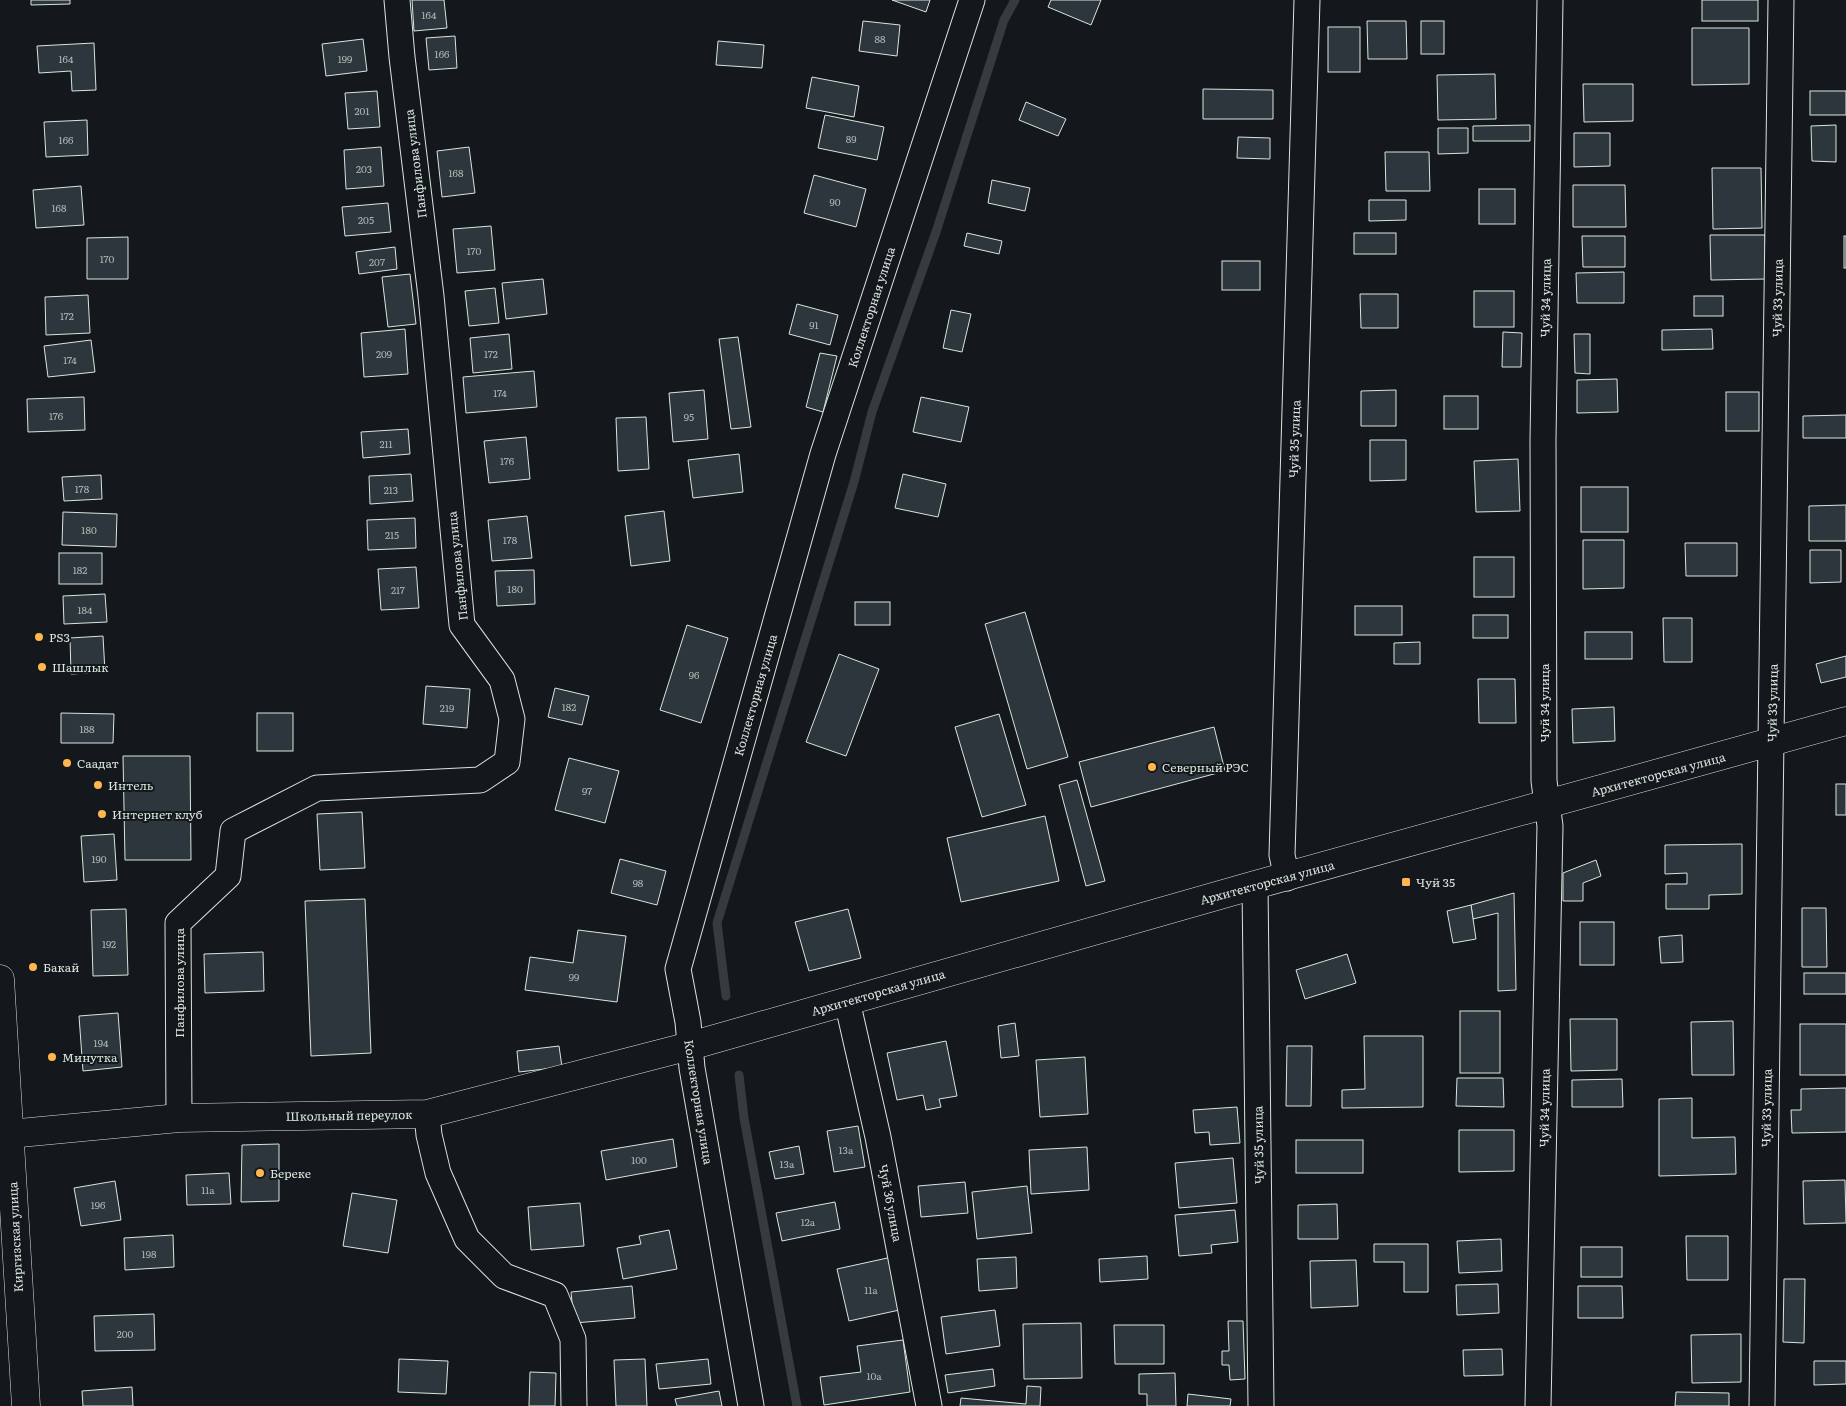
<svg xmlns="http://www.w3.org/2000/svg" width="1846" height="1406" font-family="Literata,serif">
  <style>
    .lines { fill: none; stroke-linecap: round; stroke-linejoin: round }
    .stream { stroke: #363b3e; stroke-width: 9 }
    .building { fill: #2c363c; stroke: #d8e6dc }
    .street-casing { stroke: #d8e6dc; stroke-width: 27 }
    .secondary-casing { stroke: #d8e6dc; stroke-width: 29 }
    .street { stroke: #14181c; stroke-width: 25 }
    .secondary { stroke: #14181c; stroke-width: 28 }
    .poi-dot { fill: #ffb74d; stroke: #14181c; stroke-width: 2 }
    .labels { text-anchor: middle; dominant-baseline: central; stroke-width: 4; stroke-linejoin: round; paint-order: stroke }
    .number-label { font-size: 10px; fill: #adbab4 }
    .street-label { font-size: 12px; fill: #d8e6dc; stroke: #14181c }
    .poi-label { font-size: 12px; fill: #d8e6dc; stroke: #14181c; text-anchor: start }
  </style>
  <rect width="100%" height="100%" fill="#14181c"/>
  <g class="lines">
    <g class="stream">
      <polyline points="726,996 717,923 854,482 872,412 936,232 1004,20 1015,0"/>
      <polyline points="739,1075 744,1118 797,1406"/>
    </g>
  </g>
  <g class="building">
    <polygon points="31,0 70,0 70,4 31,5"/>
    <polygon points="412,0 444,0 447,28 414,31"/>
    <polygon points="892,0 930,0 926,12"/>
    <polygon points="1051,0 1101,0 1091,25 1048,7"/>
    <rect x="1702" y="0" width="56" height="21"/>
    <polygon points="863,21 900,25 897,56 859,51"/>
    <polygon points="1367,21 1406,21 1407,59 1368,59"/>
    <rect x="1421" y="21" width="23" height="33"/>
    <rect x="1328" y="27" width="32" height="45"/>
    <polygon points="1692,28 1749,28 1749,84 1692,85"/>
    <polygon points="455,36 457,68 429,70 426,38"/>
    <polygon points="363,39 367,71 326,76 322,44"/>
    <polygon points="718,41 764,45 762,68 716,65"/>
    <polygon points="94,43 96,90 72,91 71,71 39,73 37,46"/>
    <polygon points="1495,74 1496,119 1438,120 1437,75"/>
    <polygon points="812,77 859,86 854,117 806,108"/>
    <polygon points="1583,84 1633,84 1633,121 1584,122"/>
    <polygon points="1203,89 1273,90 1273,119 1203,119"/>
    <polygon points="377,91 380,127 348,129 345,93"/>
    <rect x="1810" y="91" width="36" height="24"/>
    <polygon points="1026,102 1066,119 1058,136 1019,120"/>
    <polygon points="825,115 884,127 877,160 818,148"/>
    <polygon points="87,120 88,155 46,157 44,122"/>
    <polygon points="1530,125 1530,141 1473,141 1473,126"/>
    <polygon points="1836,125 1836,162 1812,161 1811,126"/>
    <polygon points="1438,128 1468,128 1468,153 1438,154"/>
    <polygon points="1574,133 1610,133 1610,166 1574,167"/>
    <polygon points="1238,137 1270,138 1270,159 1237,158"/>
    <polygon points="381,147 384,186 346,189 344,150"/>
    <polygon points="469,147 475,193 442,197 437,151"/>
    <polygon points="1385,152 1429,152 1430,191 1386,191"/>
    <polygon points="1712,168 1761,168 1762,228 1713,229"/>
    <polygon points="814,175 866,189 856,227 804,213"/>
    <polygon points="992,180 1030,188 1025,211 988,203"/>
    <polygon points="1573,185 1625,185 1626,227 1573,227"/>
    <polygon points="81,186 84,225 36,228 33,190"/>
    <rect x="1479" y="189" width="36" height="35"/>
    <polygon points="1369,200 1406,200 1406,220 1369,221"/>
    <polygon points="388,203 391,232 345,236 342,207"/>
    <polygon points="491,226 495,270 457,273 453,229"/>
    <polygon points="967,233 1002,241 999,254 964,246"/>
    <rect x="1354" y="233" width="42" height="21"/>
    <polygon points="1710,235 1765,235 1766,279 1711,280"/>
    <polygon points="1582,236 1625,236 1625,267 1583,267"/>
    <rect x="1844" y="236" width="2" height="32"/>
    <polygon points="128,237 128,279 87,279 87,238"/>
    <polygon points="395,247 397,269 359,274 356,252"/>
    <rect x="1222" y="261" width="38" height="29"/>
    <polygon points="1624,272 1624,303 1577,303 1576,273"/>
    <polygon points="410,274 416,324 388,327 382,277"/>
    <polygon points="543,279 547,314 506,319 502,283"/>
    <polygon points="495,288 499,323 469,326 465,291"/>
    <rect x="1474" y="291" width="40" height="36"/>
    <polygon points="1360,294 1398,294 1398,328 1361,328"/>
    <polygon points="88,295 90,333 46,335 45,297"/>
    <rect x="1694" y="296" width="29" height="20"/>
    <polygon points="797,304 838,315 830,345 789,334"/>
    <polygon points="951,310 971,314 962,352 943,348"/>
    <polygon points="405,329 408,374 364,377 361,333"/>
    <polygon points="1712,329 1713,349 1662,350 1662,330"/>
    <polygon points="1503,332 1522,333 1521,367 1502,367"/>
    <polygon points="509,334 512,369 473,373 470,338"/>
    <polygon points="1574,334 1590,334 1590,374 1575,373"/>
    <polygon points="738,337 751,427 731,429 719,339"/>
    <polygon points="91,340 95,372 48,377 44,346"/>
    <polygon points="820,353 837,356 823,412 806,407"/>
    <polygon points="534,371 537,407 466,413 463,377"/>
    <polygon points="1617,379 1618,412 1577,413 1577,380"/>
    <polygon points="704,390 708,439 673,442 669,393"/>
    <polygon points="1396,390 1396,426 1361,426 1361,391"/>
    <rect x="1726" y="392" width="33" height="39"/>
    <rect x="1444" y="396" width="34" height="33"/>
    <polygon points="84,397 85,430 28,432 27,399"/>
    <polygon points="921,397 969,407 961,442 913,432"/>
    <polygon points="1846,415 1846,438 1803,438 1803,416"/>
    <polygon points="646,417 649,469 618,471 616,418"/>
    <polygon points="408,429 410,454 363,458 361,432"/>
    <polygon points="526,437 530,479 489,483 484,441"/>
    <polygon points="1370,440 1406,440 1406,480 1370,481"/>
    <polygon points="739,454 743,492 693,498 688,460"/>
    <polygon points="1518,459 1520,511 1476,512 1474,461"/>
    <polygon points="411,474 413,501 370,504 369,476"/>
    <polygon points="903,474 946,484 938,517 895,508"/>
    <polygon points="101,475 102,499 64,501 62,477"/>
    <rect x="1581" y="487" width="47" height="45"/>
    <polygon points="1846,505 1846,541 1809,541 1809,506"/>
    <polygon points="664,511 670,561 631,566 625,516"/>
    <polygon points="63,512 117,514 116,547 62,545"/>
    <polygon points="527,516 532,558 492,561 488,520"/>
    <polygon points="415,518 416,548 368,550 367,520"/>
    <polygon points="1583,540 1624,540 1624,588 1583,589"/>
    <polygon points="1685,543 1737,543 1737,576 1686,576"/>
    <polygon points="1810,550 1841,550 1841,582 1810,583"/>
    <rect x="59" y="553" width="43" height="31"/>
    <rect x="1474" y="557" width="40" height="40"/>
    <polygon points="416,567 419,608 381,610 378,569"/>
    <polygon points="534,570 535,604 497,606 495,571"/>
    <polygon points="105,594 107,622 64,624 63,596"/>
    <rect x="855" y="602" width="35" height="23"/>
    <rect x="1355" y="606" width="47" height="29"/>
    <polygon points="1025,612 1068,757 1027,769 985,624"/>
    <rect x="1473" y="615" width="35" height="23"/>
    <polygon points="1663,618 1692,618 1692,662 1664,662"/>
    <polygon points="687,625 728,638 701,723 660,710"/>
    <rect x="1585" y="632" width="47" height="27"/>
    <polygon points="103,636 105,672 71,674 70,638"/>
    <polygon points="1420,642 1420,664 1394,664 1394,643"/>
    <polygon points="839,654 879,669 846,756 806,742"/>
    <polygon points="1846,656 1846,677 1821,683 1816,664"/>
    <polygon points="1478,679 1515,679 1516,723 1479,723"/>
    <polygon points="426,686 470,689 467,728 423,724"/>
    <polygon points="555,688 589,696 582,725 548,717"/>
    <polygon points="1614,707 1615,741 1573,743 1572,709"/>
    <polygon points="61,713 114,714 113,743 61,743"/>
    <rect x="257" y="713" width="36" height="38"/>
    <polygon points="999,714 1026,805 982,817 955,727"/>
    <polygon points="1214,727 1225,771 1091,807 1079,762"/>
    <polygon points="123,756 190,756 191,860 125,860"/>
    <polygon points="569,758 619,771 605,823 555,810"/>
    <polygon points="1077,780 1105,881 1086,886 1059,785"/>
    <rect x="1836" y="784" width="10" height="31"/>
    <polygon points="362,812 365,868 320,870 317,814"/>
    <polygon points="1045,816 1059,881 961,902 947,838"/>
    <polygon points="114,834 117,880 84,882 81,836"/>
    <polygon points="1742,844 1742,894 1709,895 1709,909 1666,909 1666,884 1687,884 1687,873 1665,874 1665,845"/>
    <polygon points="620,859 666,871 657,905 611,893"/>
    <polygon points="1596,860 1601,876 1583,883 1583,901 1563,901 1563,873"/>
    <polygon points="1514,893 1516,990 1498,991 1498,913 1473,919 1471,905"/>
    <polygon points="365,899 371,1053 311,1056 305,901"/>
    <polygon points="1471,905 1476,939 1453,943 1447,911"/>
    <polygon points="1802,908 1826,908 1827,967 1802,967"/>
    <polygon points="126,909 128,975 93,976 91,910"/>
    <polygon points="848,909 861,958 809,971 795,922"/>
    <rect x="1580" y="922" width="34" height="43"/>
    <polygon points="578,930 626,936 617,1002 525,990 530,957 573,963"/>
    <polygon points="1682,935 1683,962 1661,963 1659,937"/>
    <polygon points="263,952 264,991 205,993 204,954"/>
    <polygon points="1347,954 1356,983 1305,999 1296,970"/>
    <rect x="1804" y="973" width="42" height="21"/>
    <rect x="1460" y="1011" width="40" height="62"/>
    <polygon points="118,1013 122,1067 83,1071 79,1016"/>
    <polygon points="1570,1019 1617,1019 1617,1070 1571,1071"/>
    <polygon points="1733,1021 1734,1075 1692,1075 1691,1022"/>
    <polygon points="1015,1023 1019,1056 1001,1058 998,1026"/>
    <rect x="1800" y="1024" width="46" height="51"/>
    <polygon points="1364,1036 1423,1036 1423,1107 1342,1108 1342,1090 1365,1089"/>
    <polygon points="946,1041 957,1096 939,1099 941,1107 926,1110 923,1095 897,1100 887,1053"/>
    <polygon points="559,1046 562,1067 519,1072 517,1051"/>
    <polygon points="1287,1046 1312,1046 1311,1106 1286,1106"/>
    <polygon points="1085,1057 1088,1114 1040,1117 1036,1060"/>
    <polygon points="1457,1078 1503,1078 1504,1107 1456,1106"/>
    <polygon points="1622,1079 1623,1107 1572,1107 1572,1080"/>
    <polygon points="1846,1088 1846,1132 1792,1133 1791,1110 1801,1110 1801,1089"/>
    <polygon points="1692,1098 1692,1138 1735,1137 1736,1174 1659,1176 1659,1099"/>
    <polygon points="1237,1107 1240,1143 1210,1145 1209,1132 1195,1133 1193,1110"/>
    <polygon points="858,1126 865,1167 834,1172 827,1131"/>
    <polygon points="1459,1130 1514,1130 1514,1171 1459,1172"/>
    <polygon points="673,1139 677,1167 606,1180 601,1151"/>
    <rect x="1296" y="1140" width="67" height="33"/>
    <polygon points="279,1144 279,1201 241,1202 242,1145"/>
    <polygon points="799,1146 804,1174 775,1179 769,1152"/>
    <polygon points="1087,1147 1089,1190 1031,1194 1029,1150"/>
    <polygon points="1233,1158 1237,1203 1179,1208 1175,1163"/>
    <polygon points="229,1173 231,1204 187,1205 186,1175"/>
    <polygon points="1845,1180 1846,1223 1804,1224 1803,1181"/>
    <polygon points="115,1181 121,1220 81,1226 74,1188"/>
    <polygon points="965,1182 968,1213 921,1217 918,1186"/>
    <polygon points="1027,1186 1032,1233 977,1239 972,1192"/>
    <polygon points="352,1193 397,1200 388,1253 343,1246"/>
    <polygon points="835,1202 840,1229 782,1241 776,1213"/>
    <polygon points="580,1203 584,1246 531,1250 528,1207"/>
    <polygon points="1337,1204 1338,1239 1298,1239 1298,1205"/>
    <polygon points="1235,1210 1238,1242 1211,1245 1212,1253 1179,1256 1175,1215"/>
    <polygon points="669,1230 677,1269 623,1279 617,1248 641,1244 639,1236"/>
    <polygon points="173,1235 174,1267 125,1270 124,1238"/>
    <polygon points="1686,1236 1728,1236 1728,1280 1687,1280"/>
    <polygon points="1501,1239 1502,1271 1459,1273 1457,1241"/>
    <polygon points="1374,1244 1428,1244 1428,1292 1404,1292 1404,1262 1374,1262"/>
    <rect x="1581" y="1247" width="41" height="30"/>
    <polygon points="1147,1256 1148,1279 1100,1282 1099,1259"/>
    <polygon points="892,1257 904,1309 849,1321 837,1269"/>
    <polygon points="1016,1257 1017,1288 979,1291 977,1259"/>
    <polygon points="1356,1260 1358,1306 1311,1308 1310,1261"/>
    <polygon points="1784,1279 1805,1279 1804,1343 1783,1342"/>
    <polygon points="1498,1284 1499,1313 1457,1315 1456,1285"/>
    <polygon points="632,1286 635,1318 574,1323 571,1292"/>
    <polygon points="1578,1286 1622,1286 1623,1318 1578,1318"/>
    <polygon points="995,1310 1000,1346 946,1354 941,1317"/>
    <polygon points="154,1314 155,1350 95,1351 94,1316"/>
    <polygon points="1228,1321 1243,1321 1245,1379 1230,1380 1229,1365 1222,1365 1222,1351 1229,1351"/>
    <polygon points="1081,1323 1082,1378 1024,1379 1023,1324"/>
    <polygon points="1114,1325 1164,1325 1164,1364 1115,1364"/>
    <polygon points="1741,1334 1741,1382 1692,1383 1691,1335"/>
    <polygon points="903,1340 910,1392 824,1405 820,1377 861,1372 857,1346"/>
    <polygon points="1502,1349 1503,1375 1464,1376 1463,1350"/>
    <polygon points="399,1359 448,1361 446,1394 398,1392"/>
    <polygon points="645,1359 647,1406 616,1406 614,1360"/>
    <polygon points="708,1359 711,1384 659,1389 656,1364"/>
    <polygon points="1814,1361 1846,1361 1846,1384 1814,1385"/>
    <polygon points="993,1369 995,1386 948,1393 945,1375"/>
    <polygon points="530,1372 556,1373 555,1406 529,1406"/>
    <polygon points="1175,1373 1176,1406 1147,1406 1147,1394 1139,1394 1139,1374"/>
    <polygon points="1027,1386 1041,1387 1040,1406 960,1406 961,1398 1026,1404"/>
    <polygon points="132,1387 133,1406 83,1406 82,1391"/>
    <polygon points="719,1391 722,1406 677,1406 675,1399"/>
    <polygon points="1676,1392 1729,1393 1729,1406 1675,1406"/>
    <polygon points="1188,1394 1231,1399 1230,1406 1187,1406"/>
  </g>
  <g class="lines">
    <defs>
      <g id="street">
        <polyline points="1287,878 1282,855 1307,0"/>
        <polyline points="1255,885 1261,1406"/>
        <polyline points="847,1001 878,1137 929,1406"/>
        <polyline points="427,1114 429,1135 438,1173 467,1239 504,1276 555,1295 573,1339 574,1406"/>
        <polyline points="179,1118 178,923 228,876 233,831 317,788 480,780 507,762 512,719 502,680 462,625 431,296 402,57 397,0"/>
        <polyline points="751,1406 692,1068 688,1022 678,969 823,454 972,0"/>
        <polyline points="1538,1406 1550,826 1544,781 1543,440 1550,0"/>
        <polyline points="1762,1406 1781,0"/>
      </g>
      <g id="secondary">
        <polyline points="0,979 26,1406"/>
        <polyline points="9,1134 179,1118 427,1114 690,1046 1255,885 1846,721"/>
      </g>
    </defs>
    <use href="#street" class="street-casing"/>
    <use href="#secondary" class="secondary-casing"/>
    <use href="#street" class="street"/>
    <use href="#secondary" class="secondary"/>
  </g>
  <g class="poi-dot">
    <circle cx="39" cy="637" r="5"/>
    <circle cx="42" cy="667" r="5"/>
    <circle cx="67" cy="763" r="5"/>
    <circle cx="1152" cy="767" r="5"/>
    <circle cx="98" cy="785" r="5"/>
    <circle cx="102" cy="814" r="5"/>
    <rect x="1401" y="877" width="10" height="10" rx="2.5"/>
    <circle cx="33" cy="967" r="5"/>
    <circle cx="52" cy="1057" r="5"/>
    <circle cx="260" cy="1173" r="5"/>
  </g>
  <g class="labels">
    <g class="number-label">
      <text x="429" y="14">164</text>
      <text x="880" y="38">88</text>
      <text x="442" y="53">166</text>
      <text x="66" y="58">164</text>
      <text x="345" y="58">199</text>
      <text x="362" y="110">201</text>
      <text x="851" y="138">89</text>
      <text x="66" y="139">166</text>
      <text x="364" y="168">203</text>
      <text x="456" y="172">168</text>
      <text x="835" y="201">90</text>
      <text x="59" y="207">168</text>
      <text x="366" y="219">205</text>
      <text x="474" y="250">170</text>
      <text x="107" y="258">170</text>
      <text x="377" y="261">207</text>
      <text x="67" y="315">172</text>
      <text x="814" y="324">91</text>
      <text x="384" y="353">209</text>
      <text x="491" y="353">172</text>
      <text x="70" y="359">174</text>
      <text x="500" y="392">174</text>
      <text x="56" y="415">176</text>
      <text x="689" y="416">95</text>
      <text x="386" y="443">211</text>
      <text x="507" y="460">176</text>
      <text x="82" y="488">178</text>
      <text x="391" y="489">213</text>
      <text x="89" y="529">180</text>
      <text x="392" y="534">215</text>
      <text x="510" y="539">178</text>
      <text x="80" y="569">182</text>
      <text x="515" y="588">180</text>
      <text x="398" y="589">217</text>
      <text x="85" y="609">184</text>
      <text x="694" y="674">96</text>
      <text x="569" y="706">182</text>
      <text x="447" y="707">219</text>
      <text x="87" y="728">188</text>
      <text x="587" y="790">97</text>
      <text x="99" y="858">190</text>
      <text x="638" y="882">98</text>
      <text x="109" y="943">192</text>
      <text x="574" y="976">99</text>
      <text x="101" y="1042">194</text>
      <text x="846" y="1149">13а</text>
      <text x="639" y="1159">100</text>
      <text x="787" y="1163">13а</text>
      <text x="208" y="1189">11а</text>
      <text x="98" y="1204">196</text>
      <text x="808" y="1221">12а</text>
      <text x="149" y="1253">198</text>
      <text x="871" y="1289">11а</text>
      <text x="125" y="1333">200</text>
      <text x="874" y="1375">10а</text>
    </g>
    <g class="street-label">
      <text transform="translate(415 164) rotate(-97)">Панфилова улица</text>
      <text transform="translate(1545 298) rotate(-89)">Чуй 34 улица</text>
      <text transform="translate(1777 298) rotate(-89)">Чуй 33 улица</text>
      <text transform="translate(871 307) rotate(-72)">Коллекторная улица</text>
      <text transform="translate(1294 439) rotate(-88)">Чуй 35 улица</text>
      <text transform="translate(457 566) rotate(-96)">Панфилова улица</text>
      <text transform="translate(755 695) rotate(-74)">Коллекторная улица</text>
      <text transform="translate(1544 703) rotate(-90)">Чуй 34 улица</text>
      <text transform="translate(1772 703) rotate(-89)">Чуй 33 улица</text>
      <text transform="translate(1658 774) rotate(-15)">Архитекторская улица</text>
      <text transform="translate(1267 882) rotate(-15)">Архитекторская улица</text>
      <text transform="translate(179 983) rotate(-90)">Панфилова улица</text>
      <text transform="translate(878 992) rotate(-16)">Архитекторская улица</text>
      <text transform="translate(699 1102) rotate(81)">Коллекторная улица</text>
      <text transform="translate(1544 1108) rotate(-89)">Чуй 34 улица</text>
      <text transform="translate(1766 1108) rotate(-89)">Чуй 33 улица</text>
      <text transform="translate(349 1115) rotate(-1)">Школьный переулок</text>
      <text transform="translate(1258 1145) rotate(-91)">Чуй 35 улица</text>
      <text transform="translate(891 1203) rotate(79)">Чуй 36 улица</text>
      <text transform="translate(15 1237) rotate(-93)">Киргизская улица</text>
    </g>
    <g class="poi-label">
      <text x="49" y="637">PS3</text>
      <text x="52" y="667">Шашлык</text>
      <text x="77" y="763">Саадат</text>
      <text x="1162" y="767">Северный РЭС</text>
      <text x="108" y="785">Интель</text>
      <text x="112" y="814">Интернет клуб</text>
      <text x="1416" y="882">Чуй 35</text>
      <text x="43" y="967">Бакай</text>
      <text x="62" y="1057">Минутка</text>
      <text x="270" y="1173">Береке</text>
    </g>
  </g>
</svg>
